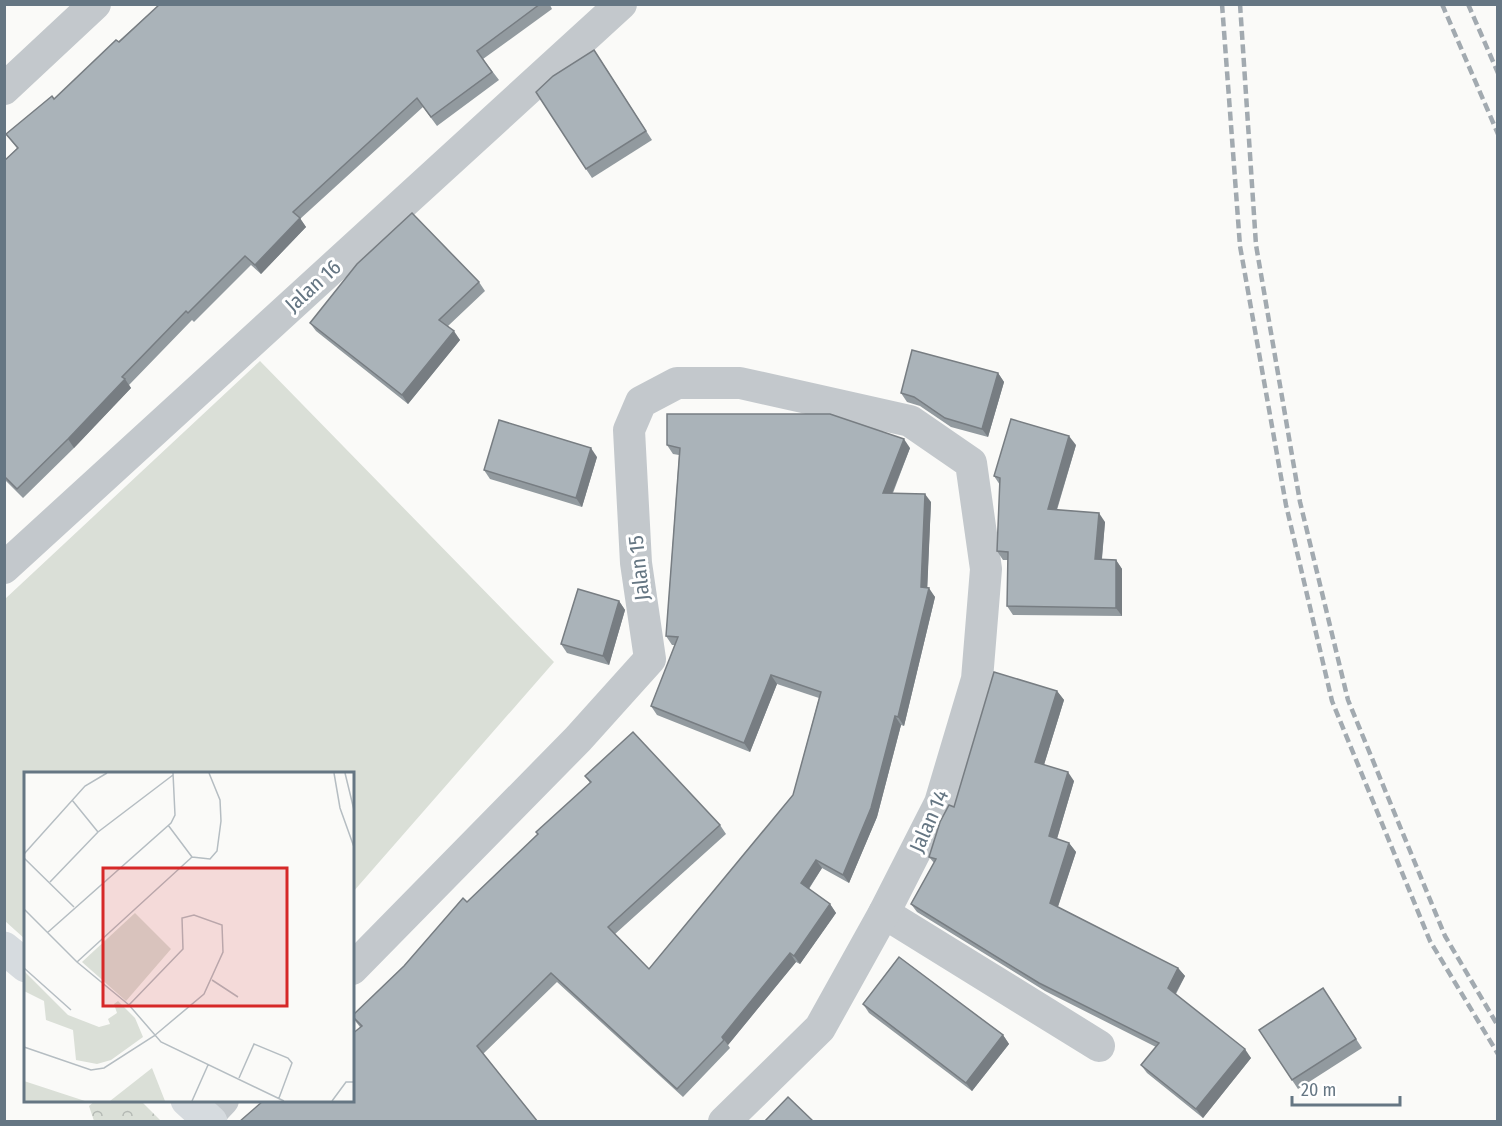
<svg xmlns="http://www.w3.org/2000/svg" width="1502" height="1126" font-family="'Fira Sans Condensed',sans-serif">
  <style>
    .grass { fill: #dadfd7 }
    .forest { fill: url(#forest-crowns) }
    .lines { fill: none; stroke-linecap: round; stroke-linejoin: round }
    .street { stroke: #c3c8cc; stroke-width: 32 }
    .secondary { stroke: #d6dbdf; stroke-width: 33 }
    .rail { stroke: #a2aab0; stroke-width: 4.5; stroke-dasharray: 9 4.5; stroke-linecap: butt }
    .wall { fill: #929a9f }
    .shaded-wall { fill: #777d82 }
    .building { fill: #aab3b9; stroke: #777d82; stroke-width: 1.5 }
    .labels { text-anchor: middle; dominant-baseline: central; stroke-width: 6; stroke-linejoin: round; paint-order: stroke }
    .street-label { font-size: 21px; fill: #657683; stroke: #fff }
    .inset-road { fill: none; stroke: #b5bdc2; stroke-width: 1.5 }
    .view { fill: #d62828; fill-opacity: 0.15; stroke: #d62828; stroke-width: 3 }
    .inset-edge { fill: none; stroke: #657683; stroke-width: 3 }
  </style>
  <defs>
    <pattern id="forest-crowns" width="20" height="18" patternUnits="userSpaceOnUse" patternTransform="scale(1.5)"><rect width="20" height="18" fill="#dadfd7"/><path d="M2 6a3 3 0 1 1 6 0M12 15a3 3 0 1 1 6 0" fill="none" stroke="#b4b9b4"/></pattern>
  </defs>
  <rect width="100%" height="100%" fill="#fafaf8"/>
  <polygon class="grass" points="260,361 554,662 353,892 352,774 26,774 25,939 5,921 5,599"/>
  <polygon class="forest" points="96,1100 141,1101 161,1121 94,1121 89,1106"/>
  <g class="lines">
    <g class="street">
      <polyline points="4,89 95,4"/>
      <polyline points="4,568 621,4"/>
      <polyline points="884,913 1099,1046"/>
      <polyline points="352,969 578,739 650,659 636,563 629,430 641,402 677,383 740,383 910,421 971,463 986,569 977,679 940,803 884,913 820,1028 724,1122"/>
      <polyline points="207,1117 223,1100"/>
    </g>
    <g class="secondary">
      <polyline points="4,948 26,966"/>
      <polyline points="187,1100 211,1122"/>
    </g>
    <g class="rail">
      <polyline points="1222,4 1240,246 1286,505 1332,701 1430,941 1498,1054"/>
      <polyline points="1240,4 1256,245 1300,502 1348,700 1445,936 1498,1026"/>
      <polyline points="1442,4 1498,134"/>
      <polyline points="1468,4 1498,73"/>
    </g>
  </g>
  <g class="wall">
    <polygon points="160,4 551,4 550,5 552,9 483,59 499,80 437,126 423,107 300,219 306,227 261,274 251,265 194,322 192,320 129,385 131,388 74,448 23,498 4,479 4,161 17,148 6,134 54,99"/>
    <polygon points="600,59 652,140 592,178 586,169"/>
    <polygon points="479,282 485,291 448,326 460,340 408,404 316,331 310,323"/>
    <polygon points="998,373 1004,382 988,437 951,427 920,406 907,402 901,393"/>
    <polygon points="667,445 910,448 893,493 931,502 927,588 935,597 904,726 901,725 877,817 849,883 822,868 809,889 830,904 836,913 800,964 796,962 728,1045 730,1048 683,1097 557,982 483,1054 352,1101 360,1027 352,1017 590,783 585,776 720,825 726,834 615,934 649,969 793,795 819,698 777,684 750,752 657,715 651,706 675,645 672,645 666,636 679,455 673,454"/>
    <polygon points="1076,445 1057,510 1105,522 1102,559 1116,560 1122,569 1122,616 1013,615 1007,606 1008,560 1003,560 997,551 1000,485 994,476"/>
    <polygon points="597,457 582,507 490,479 484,470"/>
    <polygon points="619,601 625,610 609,665 567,653 561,644"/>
    <polygon points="1057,691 1064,700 1044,765 1074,781 1057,839 1069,843 1076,852 1058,907 1178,968 1185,976 1176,994 1251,1058 1203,1118 1147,1073 1141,1065 1156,1047 1045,991 917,912 911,904 934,863 929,857 954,807"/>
    <polygon points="1329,997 1362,1048 1298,1089 1292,1080"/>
    <polygon points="863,1004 1003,1035 1009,1044 972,1091 869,1013"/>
  </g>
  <g class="shaded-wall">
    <polygon points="300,218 306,227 261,274 255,265"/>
    <polygon points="454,331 460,340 408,404 402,395"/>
    <polygon points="998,373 1004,382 988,437 982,429"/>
    <polygon points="125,379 131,388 74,448 68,439"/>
    <polygon points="1069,436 1076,445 1054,518 1048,509"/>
    <polygon points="904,439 910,448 889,501 883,493"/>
    <polygon points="591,448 597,457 582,507 576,498"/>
    <polygon points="925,494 931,502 927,595 929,588 935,597 904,726 898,717 921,587"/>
    <polygon points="1099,513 1105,522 1101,567 1095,559"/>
    <polygon points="1116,560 1122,569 1122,616 1116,608"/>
    <polygon points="619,601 625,610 609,665 603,656"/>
    <polygon points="771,675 777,684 750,752 744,743"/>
    <polygon points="1057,691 1064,700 1042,771 1035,762"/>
    <polygon points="895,716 901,725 877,817 849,883 843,875"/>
    <polygon points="1068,772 1074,781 1055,845 1049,836"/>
    <polygon points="1069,843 1076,852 1056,912 1050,903"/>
    <polygon points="816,860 822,868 807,891 801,883"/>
    <polygon points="830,904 836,913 800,964 794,956"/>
    <polygon points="790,953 796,962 728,1045 722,1037"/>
    <polygon points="1178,968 1185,976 1174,996 1168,988"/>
    <polygon points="1003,1035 1009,1044 972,1091 966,1083"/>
    <polygon points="1245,1049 1251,1058 1203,1118 1196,1109"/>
  </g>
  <g class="building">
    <polygon points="160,4 540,4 477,51 492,72 431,117 417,98 293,212 300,218 255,265 245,256 188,313 186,311 122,377 125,379 68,439 17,489 4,476 4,161 18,148 6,134 52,96 54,99 116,40 119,42"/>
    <polygon points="594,50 646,131 586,169 536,92 553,76"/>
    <polygon points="412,213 479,282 439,320 454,331 402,395 310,323 357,264"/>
    <polygon points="912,350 998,373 982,429 945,418 914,397 901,393"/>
    <polygon points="667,414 830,414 904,439 883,493 925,494 921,587 929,588 898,717 895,716 871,808 843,875 816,860 801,883 830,904 794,956 790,953 722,1037 724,1040 677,1089 551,973 477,1046 538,1122 239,1122 263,1101 352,1101 352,1034 362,1026 352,1016 404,966 463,898 467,902 538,834 536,832 591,782 585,776 633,732 720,825 608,927 649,969 793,795 821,692 771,675 744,743 651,706 678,637 666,636 680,448 667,445"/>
    <polygon points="1011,419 1069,436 1048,509 1099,513 1095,559 1116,560 1116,608 1007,606 1008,552 997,551 1000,478 994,476"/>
    <polygon points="499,420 591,448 576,498 484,470"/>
    <polygon points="578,589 619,601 603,656 561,644"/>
    <polygon points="994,672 1057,691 1035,762 1068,772 1049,836 1069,843 1050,903 1178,968 1168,988 1245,1049 1196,1109 1141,1065 1159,1043 1039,983 911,904 936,859 929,857 940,822 949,805 954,807"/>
    <polygon points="899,957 1003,1035 966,1083 863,1004"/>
    <polygon points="1323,988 1356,1039 1292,1080 1259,1030"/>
    <polygon points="788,1097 814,1122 764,1122"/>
  </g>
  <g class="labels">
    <g class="street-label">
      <text transform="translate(313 286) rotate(-42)">Jalan 16</text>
      <text transform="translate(639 568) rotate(-96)">Jalan 15</text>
      <text transform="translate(929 821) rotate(-66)">Jalan 14</text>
    </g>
  </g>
  <g transform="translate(24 772)">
    <rect width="330" height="330" fill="#fafaf8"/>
    <path d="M111,141L147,177L102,229L58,190Z" fill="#dadfd7"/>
    <path d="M0,199L44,243L75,255L86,252L84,247L93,241L90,232L94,229L111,246L119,265L87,288L73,292L52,288L49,258L22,248L20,229L0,219ZM128,296L141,329H86ZM0,309L61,329H0Z" fill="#dadfd7"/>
    <path class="inset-road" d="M310,1L316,36L330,75M321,1L330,38M48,28L74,60M144,53L168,85L186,87L193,79L197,49L196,28L185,1M0,82L61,14L83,1M0,86L50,135M26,110L74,60L149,3M0,137L53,190L105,233L137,270L260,329M23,161L147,51L151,43L149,1M53,190L168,85M0,196L47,238M188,208L214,225M0,275L67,298L80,296L130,264L180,222L199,180L198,153L170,143L158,146L159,177L105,233M215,306L230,272L264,286L268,291L255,326M168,329L184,293M308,329L322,310H330"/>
    <path class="view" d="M79,96H263V234H79Z"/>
    <rect width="330" height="330" class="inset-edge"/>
  </g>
  <rect width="1502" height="1126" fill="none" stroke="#657683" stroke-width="12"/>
  <path d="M1292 1096v9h108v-9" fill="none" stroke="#657683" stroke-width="3"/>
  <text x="1301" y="1096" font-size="18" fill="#657683" stroke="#ffffff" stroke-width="4.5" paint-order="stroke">20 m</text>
</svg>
